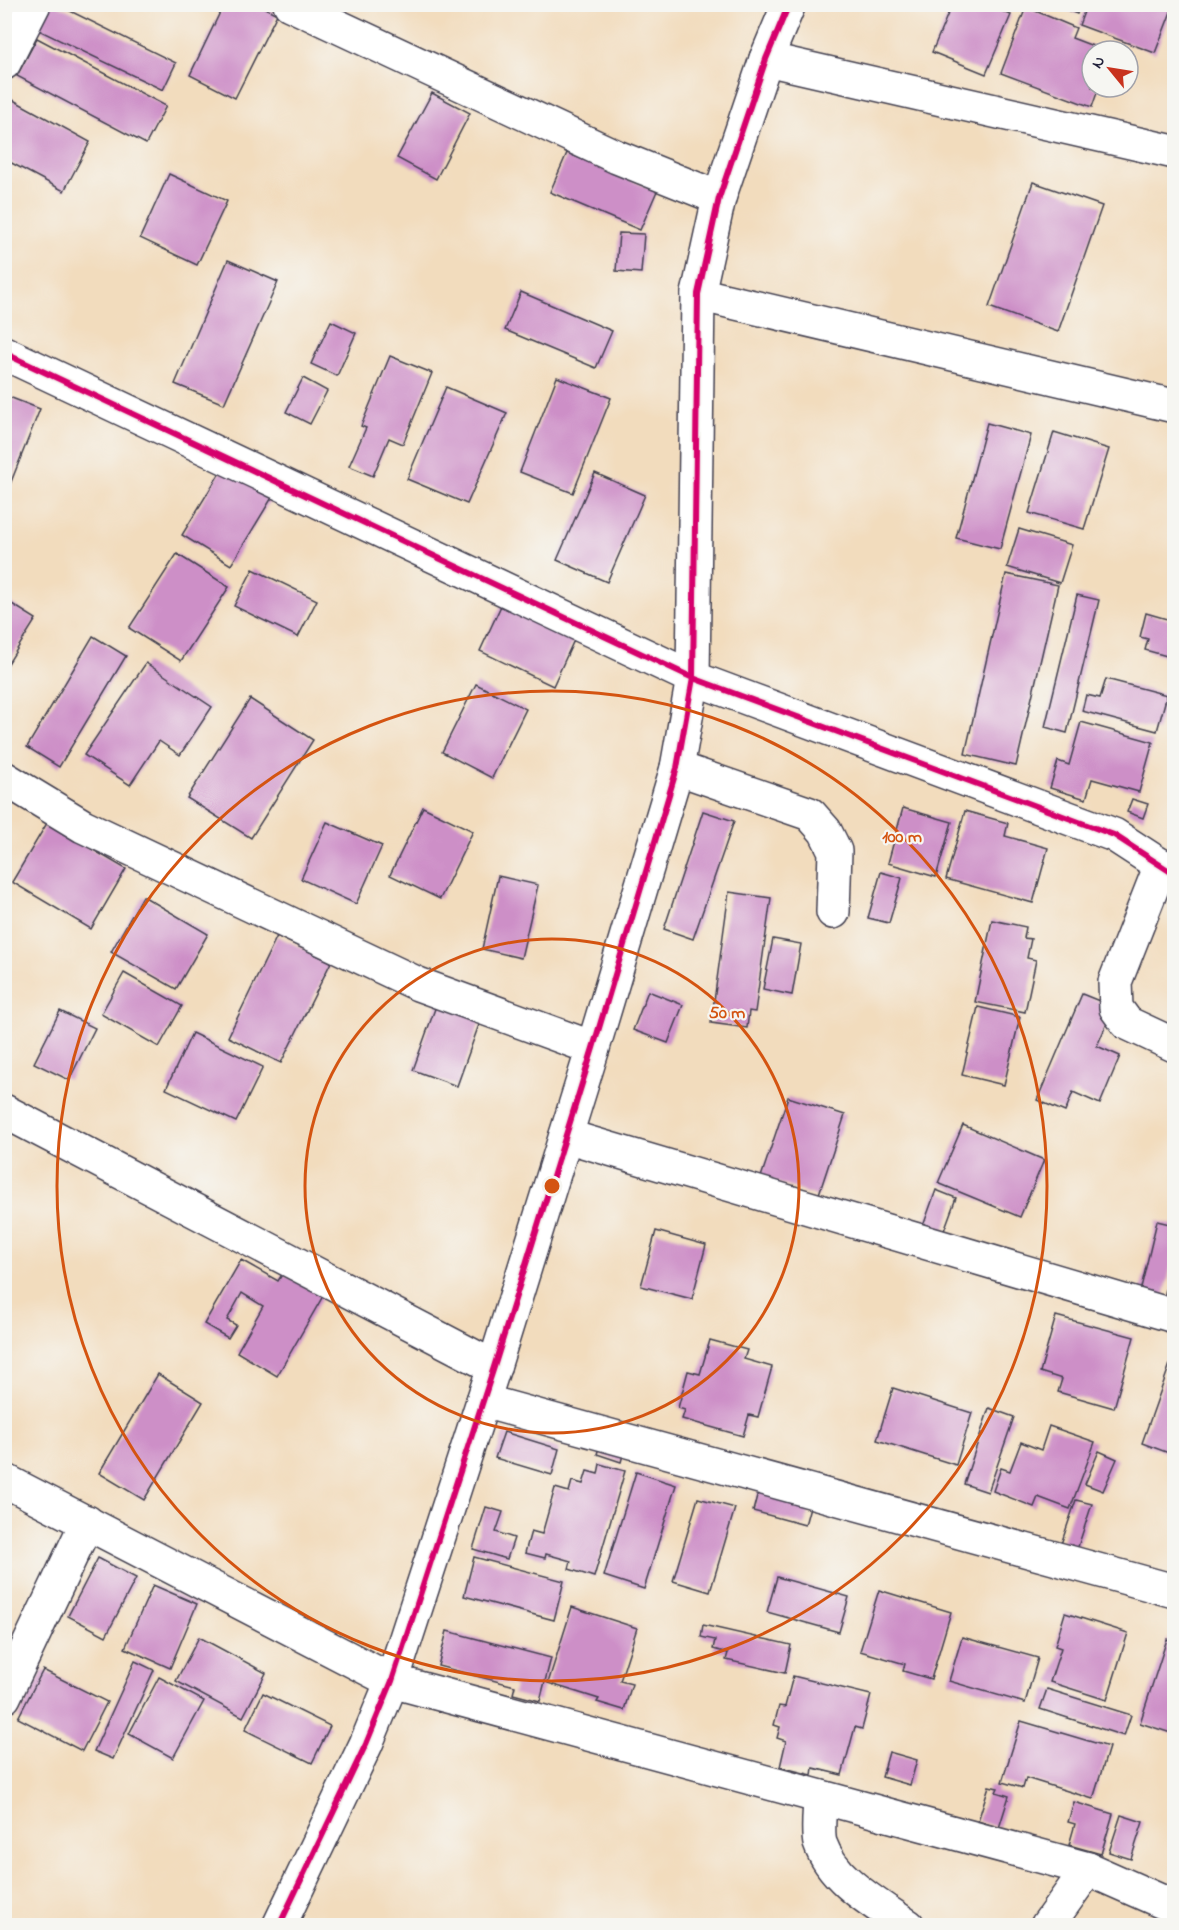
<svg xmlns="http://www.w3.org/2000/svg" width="1179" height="1930" font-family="'Indie Flower',sans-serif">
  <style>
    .building { fill: #cd8fc7 }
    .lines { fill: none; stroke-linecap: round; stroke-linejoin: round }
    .street-casing { stroke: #413e4e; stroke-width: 36 }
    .secondary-casing { stroke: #413e4e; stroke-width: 36 }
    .street { stroke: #fff; stroke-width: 33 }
    .secondary { stroke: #fff; stroke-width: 33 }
    .cycleway-casing { stroke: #f6f6f2; stroke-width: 10 }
    .cycleway { stroke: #d6006c; stroke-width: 6 }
    .ring { fill: none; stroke: #d45411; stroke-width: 3 }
    .centre { fill: #d45411; stroke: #f6f6f2; stroke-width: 3 }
    .ring-label { font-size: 18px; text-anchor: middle; font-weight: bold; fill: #d45411; stroke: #f6f6f2; stroke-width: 4.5; stroke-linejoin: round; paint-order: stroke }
  </style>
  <rect width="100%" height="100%" fill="#f6f6f2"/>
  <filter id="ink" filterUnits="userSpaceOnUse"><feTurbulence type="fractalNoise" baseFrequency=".0167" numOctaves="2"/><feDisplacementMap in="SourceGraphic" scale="12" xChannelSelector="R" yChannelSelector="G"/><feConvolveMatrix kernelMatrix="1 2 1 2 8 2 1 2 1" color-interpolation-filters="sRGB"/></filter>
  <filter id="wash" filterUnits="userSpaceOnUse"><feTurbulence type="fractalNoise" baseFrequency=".008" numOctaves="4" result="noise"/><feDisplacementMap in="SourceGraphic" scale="24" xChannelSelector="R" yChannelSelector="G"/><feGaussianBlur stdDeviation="1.35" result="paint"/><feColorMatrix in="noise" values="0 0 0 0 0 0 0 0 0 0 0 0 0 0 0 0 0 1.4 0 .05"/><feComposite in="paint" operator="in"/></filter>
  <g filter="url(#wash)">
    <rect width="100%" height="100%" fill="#f2dcbd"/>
    <g id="blocks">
      <g class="building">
        <polygon points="40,4 56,4 176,63 163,90 30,26"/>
        <polygon points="224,4 257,4 277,14 235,98 190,75"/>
        <polygon points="952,4 985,4 1011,15 986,74 932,52"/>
        <polygon points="1052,4 1081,4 1077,14"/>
        <polygon points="1087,4 1174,4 1155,53 1079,25"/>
        <polygon points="1026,7 1076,28 1072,38 1106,51 1092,51 1092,87 1099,87 1092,107 1001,73"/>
        <polygon points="37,38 166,106 146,144 17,76"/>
        <polygon points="432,93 470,113 436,179 397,158"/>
        <polygon points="4,95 90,142 64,191 4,159"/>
        <polygon points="567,153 657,191 640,230 550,192"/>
        <polygon points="169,174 227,201 197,265 140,238"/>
        <polygon points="1033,182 1102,206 1058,332 989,307"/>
        <polygon points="619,233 644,234 641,273 616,271"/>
        <polygon points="228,260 278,282 224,404 175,384"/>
        <polygon points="521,292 612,331 596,368 505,330"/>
        <polygon points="331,321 356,333 337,376 311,364"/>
        <polygon points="390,356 432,373 403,444 389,438 373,476 349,466 366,428 361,426"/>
        <polygon points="557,377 611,398 573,493 520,472"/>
        <polygon points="303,378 327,391 310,424 286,412"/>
        <polygon points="446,387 507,413 467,504 407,479"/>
        <polygon points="4,395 40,409 5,497 4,497"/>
        <polygon points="987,423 1031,435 1000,549 956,538"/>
        <polygon points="1054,432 1109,449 1084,529 1029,513"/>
        <polygon points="227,461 276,491 231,565 182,535"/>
        <polygon points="595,473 645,495 607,582 557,560"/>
        <polygon points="1019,529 1072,545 1060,583 1007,567"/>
        <polygon points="177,554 229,587 181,661 129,628"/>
        <polygon points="253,569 317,600 298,637 234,606"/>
        <polygon points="1006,574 1058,585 1016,766 965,754"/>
        <polygon points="506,595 579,629 553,686 480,651"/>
        <polygon points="1077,595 1099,600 1067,733 1045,727"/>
        <polygon points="4,599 36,619 4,670"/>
        <polygon points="1146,613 1174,621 1174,658 1145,650 1148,639 1140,637"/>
        <polygon points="93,636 126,656 59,767 27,747"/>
        <polygon points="146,663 212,707 180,755 159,741 130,785 84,755"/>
        <polygon points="1106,679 1167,695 1157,731 1082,711 1086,695 1100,698"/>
        <polygon points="476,684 526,709 492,778 442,752"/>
        <polygon points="250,699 313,740 251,838 187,798"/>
        <polygon points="1081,722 1153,742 1139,792 1092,779 1086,799 1050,788 1058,761 1069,765"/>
        <polygon points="1132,799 1148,804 1143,818 1127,812"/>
        <polygon points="423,807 473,831 440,899 390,875"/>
        <polygon points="903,808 952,822 936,877 888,863"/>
        <polygon points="703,811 734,821 693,939 664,929"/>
        <polygon points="965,811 1008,823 1005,836 1048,848 1033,903 946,879"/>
        <polygon points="327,822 382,846 356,904 301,879"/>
        <polygon points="47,823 126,869 91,929 12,882"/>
        <polygon points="881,872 902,878 889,923 868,918"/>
        <polygon points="498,876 538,885 521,958 482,949"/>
        <polygon points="729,892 771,898 755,1012 749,1011 747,1028 711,1023"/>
        <polygon points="143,896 208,934 176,989 111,952"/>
        <polygon points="992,920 1026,927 1024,938 1031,939 1027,958 1036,960 1025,1012 975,1002"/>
        <polygon points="277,936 331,962 281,1063 228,1037"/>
        <polygon points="773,939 801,944 792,995 763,989"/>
        <polygon points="124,973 182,1006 159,1047 101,1014"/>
        <polygon points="648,991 683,1005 668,1043 633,1030"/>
        <polygon points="1082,994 1114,1007 1097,1046 1120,1056 1100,1104 1073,1092 1065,1112 1037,1100"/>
        <polygon points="437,1003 481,1019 457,1086 413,1070"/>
        <polygon points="978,1007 1020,1017 1004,1085 962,1075"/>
        <polygon points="60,1011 95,1028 69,1080 34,1063"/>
        <polygon points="192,1033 263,1067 236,1122 166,1089"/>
        <polygon points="788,1097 845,1115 818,1197 761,1177"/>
        <polygon points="963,1125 1044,1160 1020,1217 938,1183"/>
        <polygon points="936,1190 956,1198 942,1236 922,1229"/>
        <polygon points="1157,1221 1174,1225 1174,1253 1164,1298 1140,1292"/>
        <polygon points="656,1231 706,1245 692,1299 641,1286"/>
        <polygon points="241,1260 278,1281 283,1273 323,1296 277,1376 237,1352 263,1306 242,1293 227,1320 236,1325 228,1338 204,1324"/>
        <polygon points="1056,1316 1134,1337 1114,1408 1058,1392 1062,1379 1040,1372"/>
        <polygon points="710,1340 747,1350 744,1359 772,1367 758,1417 749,1415 743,1436 682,1419 685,1410 678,1408 688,1371 700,1374"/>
        <polygon points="1174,1353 1174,1455 1142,1443"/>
        <polygon points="158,1374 203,1402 144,1500 99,1473"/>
        <polygon points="893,1388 972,1413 956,1465 877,1440"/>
        <polygon points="989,1408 1014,1417 988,1492 964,1484"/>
        <polygon points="1049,1426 1095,1442 1070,1509 1038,1497 1034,1507 993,1491 1001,1468 1010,1471 1021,1442 1041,1450"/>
        <polygon points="504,1432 559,1449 552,1475 495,1458"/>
        <polygon points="601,1441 625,1448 621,1462 597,1454"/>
        <polygon points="1099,1451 1117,1459 1103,1491 1085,1484"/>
        <polygon points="600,1464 625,1471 594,1577 569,1569 571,1561 546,1554 545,1558 525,1553 531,1531 542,1534 555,1488 569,1492 572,1481 583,1484 587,1471 598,1474"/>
        <polygon points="636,1472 676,1485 644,1589 604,1576"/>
        <polygon points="759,1488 811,1503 805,1525 753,1511"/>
        <polygon points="698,1498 735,1508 710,1592 673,1581"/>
        <polygon points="1076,1500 1092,1504 1075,1556 1059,1550"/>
        <polygon points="486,1507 503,1512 496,1532 514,1538 507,1559 473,1549"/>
        <polygon points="474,1557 564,1581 554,1620 464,1596"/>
        <polygon points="98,1558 136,1578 106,1636 68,1616"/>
        <polygon points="777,1577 849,1597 839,1632 767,1612"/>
        <polygon points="153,1585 197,1604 170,1668 125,1648"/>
        <polygon points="879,1590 951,1612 931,1679 903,1671 905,1664 860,1651"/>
        <polygon points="572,1607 637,1628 620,1681 632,1684 624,1710 597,1702 599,1699 548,1683"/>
        <polygon points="1065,1613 1128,1633 1107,1700 1050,1682 1061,1648 1055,1646"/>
        <polygon points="703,1625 791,1645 785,1673 726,1660 728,1653 713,1649 715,1640 701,1637"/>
        <polygon points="447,1631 551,1658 540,1701 513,1694 515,1686 438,1666"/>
        <polygon points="199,1637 266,1673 243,1717 176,1681"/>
        <polygon points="962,1637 1038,1658 1025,1703 949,1681"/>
        <polygon points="1167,1639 1174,1642 1174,1734 1140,1723"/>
        <polygon points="135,1661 154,1670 113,1759 94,1751"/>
        <polygon points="43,1670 107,1702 82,1751 18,1718"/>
        <polygon points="793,1676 871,1695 862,1729 855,1727 842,1775 813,1768 812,1775 780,1767 786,1741 777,1738 780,1727 774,1725 779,1706 785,1707"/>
        <polygon points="159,1677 204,1701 173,1758 129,1734"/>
        <polygon points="1047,1689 1131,1715 1124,1736 1040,1709"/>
        <polygon points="263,1693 330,1726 312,1763 245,1730"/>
        <polygon points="1021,1721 1109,1747 1093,1799 1026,1778 1023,1788 1002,1782"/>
        <polygon points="889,1752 917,1760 910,1785 882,1777"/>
        <polygon points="989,1786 998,1788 996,1792 1009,1796 999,1828 978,1821"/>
        <polygon points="1074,1802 1113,1814 1101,1854 1069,1845 1075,1824 1068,1822"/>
        <polygon points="1121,1815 1143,1822 1131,1859 1109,1852"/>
      </g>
    </g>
  </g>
  <g filter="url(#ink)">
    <use href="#blocks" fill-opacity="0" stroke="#413e4e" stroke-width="1.5"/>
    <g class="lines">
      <defs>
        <g id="street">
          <polyline points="290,4 617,157 719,198"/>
          <polyline points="766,59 1174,152"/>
          <polyline points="4,63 34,4"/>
          <polyline points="698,294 1174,406"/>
          <polyline points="4,353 693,678 1114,835 1174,874"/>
          <polyline points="677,768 810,814 825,831 835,851 833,912"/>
          <polyline points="4,778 83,826 418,984 593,1048"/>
          <polyline points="1161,865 1115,982 1116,1008 1127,1023 1174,1045"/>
          <polyline points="4,1111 494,1367"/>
          <polyline points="566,1136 1174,1316"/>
          <polyline points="483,1401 1174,1591"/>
          <polyline points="4,1480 392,1681 1088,1869 1174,1907"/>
          <polyline points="4,1697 87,1522"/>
          <path d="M820,1797C820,1809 817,1832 820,1843C833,1881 877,1904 908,1926"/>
          <polyline points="1047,1926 1088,1869"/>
        </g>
        <polyline id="secondary" points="279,1926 366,1744 392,1681 494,1367 593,1048 677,768 693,678 698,294 719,198 766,59 789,4"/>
      </defs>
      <use href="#street" class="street-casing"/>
      <use href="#secondary" class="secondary-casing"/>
      <use href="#street" class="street"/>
      <use href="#secondary" class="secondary"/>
      <defs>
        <g id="cycleway">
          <polyline points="4,353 693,678 1114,835 1174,874"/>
          <polyline points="279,1926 366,1744 392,1681 494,1367 593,1048 677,768 693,678 698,294 719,198 766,59 789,4"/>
        </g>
      </defs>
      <use href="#cycleway" class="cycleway-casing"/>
      <use href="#cycleway" class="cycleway"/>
    </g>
  </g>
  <g class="ring">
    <circle cx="552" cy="1186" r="247"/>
    <circle cx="552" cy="1186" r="495"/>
  </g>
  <circle cx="552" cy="1186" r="9" class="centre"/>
  <g class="ring-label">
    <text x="902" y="842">100 m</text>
    <text x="727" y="1018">50 m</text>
  </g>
  <rect width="1179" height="1930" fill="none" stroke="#f6f6f2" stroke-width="24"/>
  <g transform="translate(1110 69) rotate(300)"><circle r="28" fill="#f6f6f2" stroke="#a1a1a9" stroke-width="1.5"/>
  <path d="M0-4.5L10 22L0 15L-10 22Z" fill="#c8321e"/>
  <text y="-9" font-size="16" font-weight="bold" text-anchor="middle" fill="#22223b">N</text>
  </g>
</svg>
